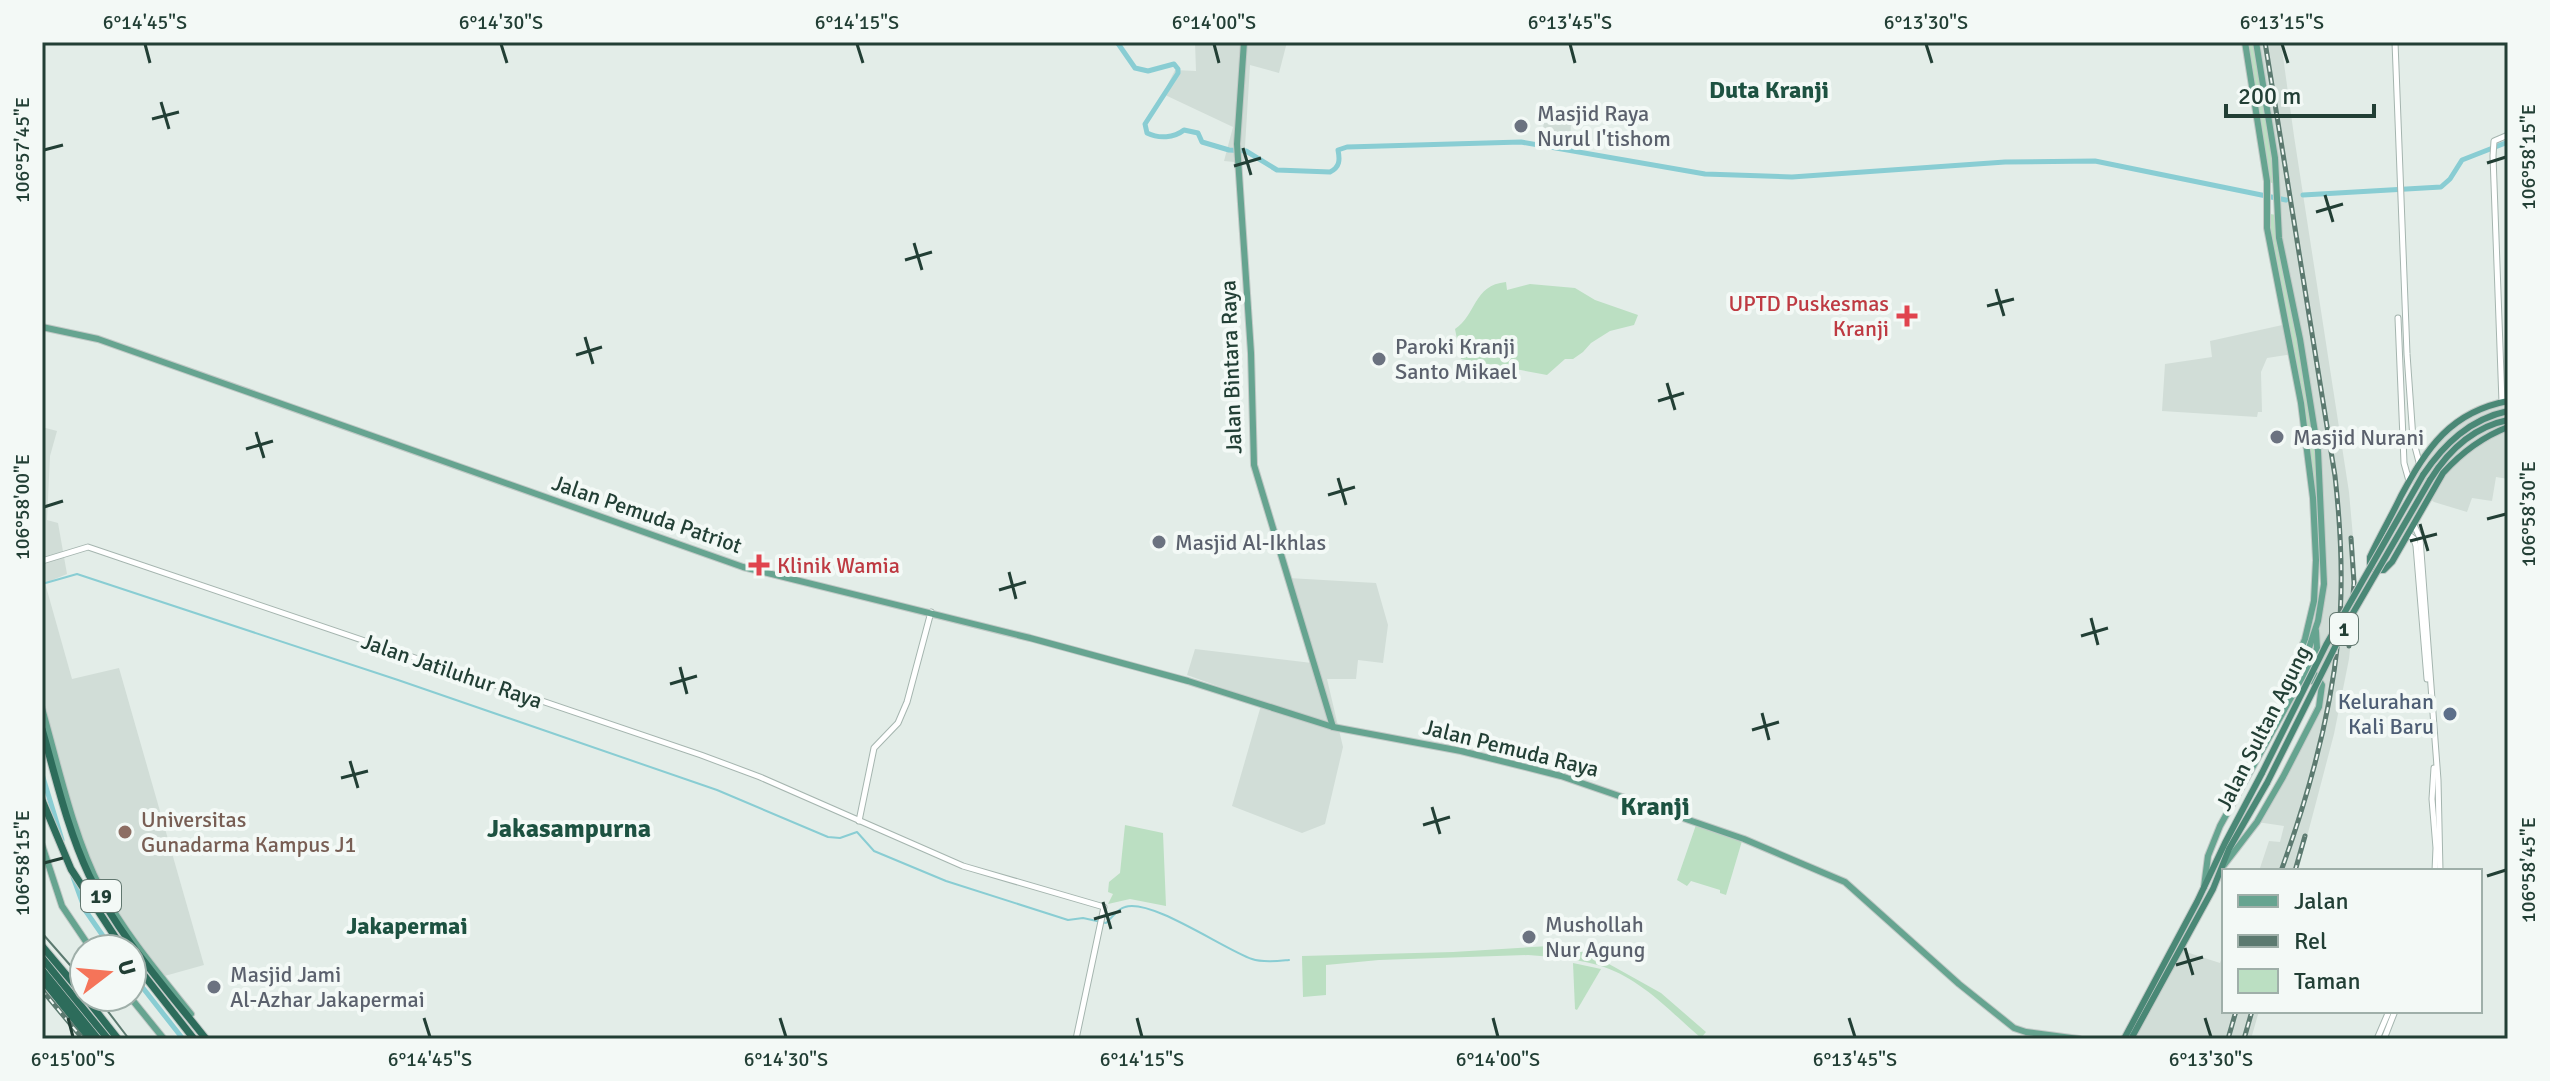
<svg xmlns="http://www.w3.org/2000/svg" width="2550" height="1081" font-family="Signika,sans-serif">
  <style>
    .built { fill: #d1ddd7 }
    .green { fill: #bbdfc2 }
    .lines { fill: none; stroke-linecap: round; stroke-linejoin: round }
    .stream { stroke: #89cdd3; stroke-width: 2 }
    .canal { stroke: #89cdd3; stroke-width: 5 }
    .tertiary-casing { stroke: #a5b5af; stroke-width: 7 }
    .primary-casing { stroke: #c1c9c6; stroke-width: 8 }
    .trunk-casing { stroke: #c1c9c6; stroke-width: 8 }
    .motorway-casing { stroke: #c1c9c6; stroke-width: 9 }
    .tertiary { stroke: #fff; stroke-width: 5 }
    .primary { stroke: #66a490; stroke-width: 6 }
    .trunk { stroke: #4a8876; stroke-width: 6 }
    .motorway { stroke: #2d6c5b; stroke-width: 7 }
    .tram { stroke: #5c7a70; stroke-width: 2 }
    .rail-casing { stroke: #5c7a70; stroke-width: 5 }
    .rail { stroke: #f3f9f6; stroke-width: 2; stroke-dasharray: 6; stroke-linecap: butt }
    .trunk-bridge-casing { stroke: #c1c9c6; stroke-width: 8; stroke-linecap: butt }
    .trunk-bridge { stroke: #4a8876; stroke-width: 6 }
    .ticks { fill: none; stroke: #223f35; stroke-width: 3 }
    .worship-dot { fill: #6b7280; stroke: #f3f9f6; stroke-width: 3 }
    .health-dot { fill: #e0444e; stroke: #f3f9f6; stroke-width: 3 }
    .service-dot { fill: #5c6f8a; stroke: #f3f9f6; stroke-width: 3 }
    .education-dot { fill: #8d6e63; stroke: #f3f9f6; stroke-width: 3 }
    .labels { text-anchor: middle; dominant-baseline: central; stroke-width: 8; stroke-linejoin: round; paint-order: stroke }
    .shield { fill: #f3f9f6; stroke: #61776f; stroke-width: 2 }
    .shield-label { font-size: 20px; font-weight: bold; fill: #223f35 }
    .worship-label { font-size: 22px; fill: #5b616d; stroke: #f3f9f6; text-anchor: start }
    .health-label { font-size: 22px; fill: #be3a42; stroke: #f3f9f6; text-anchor: end }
    .street-label { font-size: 22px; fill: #223f35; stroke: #f3f9f6 }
    .service-label { font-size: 22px; fill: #4e5e75; stroke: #f3f9f6; text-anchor: end }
    .education-label { font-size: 22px; fill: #785e54; stroke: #f3f9f6; text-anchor: start }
    .neighbourhood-label { font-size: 24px; font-weight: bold; fill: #1d5241; stroke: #f3f9f6 }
    .quarter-label { font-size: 26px; font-weight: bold; fill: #1d5241; stroke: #f3f9f6 }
    .neatline { fill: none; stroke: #223f35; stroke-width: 3 }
    .ticks-label { font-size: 20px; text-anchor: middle; fill: #223f35 }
  </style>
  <rect width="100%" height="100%" fill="#e3ede8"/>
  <g class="built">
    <polygon points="1195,42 1287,42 1279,73 1250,65 1244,163 1224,161 1233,127 1163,94 1175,70 1196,71"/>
    <polygon points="2256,42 2281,42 2294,136 2349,492 2357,582 2349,659 2334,734 2298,871 2259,871 2269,841 2280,842 2284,826 2257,822 2271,799 2321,693 2322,685 2308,667 2324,580 2279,238 2277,185"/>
    <polygon points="1544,118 1571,121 1570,145 1542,142"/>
    <polygon points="2287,324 2292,354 2267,358 2261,372 2262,412 2258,412 2257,417 2162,411 2165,364 2212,357 2210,341"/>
    <polygon points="2508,401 2508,479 2496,477 2492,501 2472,498 2467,512 2434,502 2409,481 2425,453 2458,421"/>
    <polygon points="42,427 57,431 50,456 47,520 58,523 67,574 45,583 72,679 119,668 204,965 161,977 102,890 87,856 42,708"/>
    <polygon points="1288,578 1376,583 1388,625 1383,663 1358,660 1356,679 1327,679 1343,747 1325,824 1302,833 1232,806 1262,702 1187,675 1195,649 1312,663"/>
    <polygon points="2180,950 2220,963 2224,951 2224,1011 2259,1011 2251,1039 2130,1039"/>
  </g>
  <g class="green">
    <polygon points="2245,42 2256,42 2277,185 2267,181"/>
    <polygon points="2265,213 2276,215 2318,451 2325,562 2316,560 2309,452"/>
    <path d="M1506,282L1507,290L1530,284L1575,288L1595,300L1638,315L1634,325L1610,331L1591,343L1583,352L1573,359H1565L1547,375L1461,359L1455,329C1476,316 1473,285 1506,282Z"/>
    <polygon points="1125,825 1163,833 1166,906 1130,899 1108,904 1113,894 1108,892 1109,882 1120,873"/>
    <polygon points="1696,825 1742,841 1726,895 1720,893 1720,890 1691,881 1687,886 1677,880"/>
    <path d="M1565,945L1600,959L1661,993L1706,1032L1701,1038C1671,1012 1642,980 1604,967C1580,959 1553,957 1528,955L1379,960L1326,965V995L1303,997L1302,956L1453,952Z"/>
    <polygon points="1573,963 1601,969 1577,1010 1575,1009"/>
  </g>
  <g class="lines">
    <path class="stream" d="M42,584L77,574L398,680L717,790L828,837L840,838L857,832L874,851L946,881L1068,920L1083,918L1106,923C1112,918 1117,909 1125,907C1151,898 1225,950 1252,959C1263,963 1278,961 1289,960"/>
    <g class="canal">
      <path d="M1117,42L1135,68L1148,71L1174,64L1178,69V73L1145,124L1147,133C1159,139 1174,138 1184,130L1198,133L1202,142L1229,150L1246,151L1277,170L1330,172C1340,167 1340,160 1338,150L1347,147L1521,142L1705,174L1792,177L2005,162L2095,161L2286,200"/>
      <polyline points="2303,195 2441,187 2450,179 2462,160 2508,142"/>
      <polyline points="42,774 62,840"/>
      <polyline points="73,877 85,910 112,949"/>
      <polyline points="132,974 183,1039"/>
    </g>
    <defs>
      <g id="tertiary">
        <polyline points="2395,42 2407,354 2413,439 2419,462"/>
        <polyline points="2398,318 2404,463 2409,481"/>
        <polyline points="2502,402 2493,156 2494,141 2508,135"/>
        <polyline points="2414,525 2420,538 2438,780 2440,871"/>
        <polyline points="2408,534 2414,539 2416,546 2427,679"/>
        <polyline points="42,561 88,547 701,755 760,777 963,866 1104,907 1076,1039"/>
        <polyline points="2434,768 2432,799 2436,848 2435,871"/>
        <polyline points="859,821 874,748 898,723 907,702 931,612"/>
        <polyline points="2377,1039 2389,1011"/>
        <polyline points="2384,1039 2395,1011"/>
      </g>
      <g id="primary">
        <polyline points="1244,42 1237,144 1251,353 1254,465 1333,727"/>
        <polyline points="2245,42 2267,181 2267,228 2301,403 2313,498 2316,560 2314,601 2305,639 2294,667 2295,675 2312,681"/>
        <polyline points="42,327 98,339 743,567 1030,638 1188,681 1333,727 1461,751 1561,776 1744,839 1845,882 1959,984 2014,1028 2026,1032 2079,1039"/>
        <path d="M42,708C58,765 74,838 101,889C125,934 159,974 191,1014"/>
        <polyline points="42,845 62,906 91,949"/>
        <polyline points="2224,865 2257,822 2283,777 2319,707 2322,685 2305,660 2318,621 2324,584 2318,451 2300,339 2279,238 2275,158 2256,42"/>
        <polyline points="2204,887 2208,856 2220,826 2314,656 2317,648 2316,631"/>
        <polyline points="130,997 164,1039"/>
      </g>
      <g id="trunk">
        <path d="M2508,401C2450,412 2427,448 2401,496C2391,517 2379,537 2370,557V564L2374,570H2384L2392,562L2443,473C2462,452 2482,437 2508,427"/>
        <path d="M2423,475C2444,444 2470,419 2508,411"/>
        <path d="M2430,480C2448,451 2473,427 2508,420"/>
        <polyline points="2124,1039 2197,902 2225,843 2262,773"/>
        <polyline points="2131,1039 2213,889 2229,849 2267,783"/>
      </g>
      <g id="motorway">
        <path d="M42,729C56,778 67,828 89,875C118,935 165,987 206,1039"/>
        <polyline points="42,800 71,869 123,949"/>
        <polyline points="42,946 84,996"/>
        <polyline points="42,958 108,1039"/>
        <polyline points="132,960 194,1039"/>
        <polyline points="42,970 98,1039"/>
        <polyline points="42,979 90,1039"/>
        <polyline points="85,997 118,1039"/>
      </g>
    </defs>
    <use href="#tertiary" class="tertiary-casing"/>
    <use href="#primary" class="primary-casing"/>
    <use href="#trunk" class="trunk-casing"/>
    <use href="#motorway" class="motorway-casing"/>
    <use href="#tertiary" class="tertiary"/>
    <use href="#primary" class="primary"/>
    <use href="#trunk" class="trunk"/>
    <use href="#motorway" class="motorway"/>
    <g class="tram">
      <polyline points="42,933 84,981"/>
      <polyline points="97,997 129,1039"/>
    </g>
    <defs>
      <g id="rail">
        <path d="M2265,42L2335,476C2341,530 2344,586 2338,640C2330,719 2308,797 2281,871"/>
        <polyline points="2349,646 2354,583 2351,538"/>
        <polyline points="2295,871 2305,836"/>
        <polyline points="42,990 83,1039"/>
        <polyline points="2228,1039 2236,1011"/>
        <polyline points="2244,1039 2252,1011"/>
      </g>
    </defs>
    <use href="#rail" class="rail-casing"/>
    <use href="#rail" class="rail"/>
    <defs>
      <g id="trunk-bridge">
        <polyline points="2262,773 2326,645 2423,475"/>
        <polyline points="2267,783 2346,625 2430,480"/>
      </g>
    </defs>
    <use href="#trunk-bridge" class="trunk-bridge-casing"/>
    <use href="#trunk-bridge" class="trunk-bridge"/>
  </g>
  <path class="ticks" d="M145,44L150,63M501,44L507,63M857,44L863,63M1214,44L1219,63M1570,44L1575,63M1926,44L1932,63M2282,44L2288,63M161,102L169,129M152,119L179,112M1243,148L1251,175M44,150L63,145M2487,163L2506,157M1234,166L1261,158M2325,195L2333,222M2316,212L2343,204M914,243L922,270M905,260L932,252M1996,289L2004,316M1987,306L2014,299M585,337L593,364M576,355L602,347M1667,383L1675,410M1658,401L1684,393M256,432L264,458M246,449L273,441M1338,478L1346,505M1328,495L1355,487M44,507L63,501M2487,519L2506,514M2420,524L2428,551M2410,541L2437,534M1009,572L1016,599M999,590L1026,582M2091,618L2098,645M2081,636L2108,628M680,667L687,694M670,684L697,676M1762,713L1769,740M1752,730L1779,722M350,761L358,788M341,778L368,771M1432,807L1440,834M1423,825L1450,817M44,863L63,858M2487,876L2506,870M1103,902L1111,929M1094,919L1121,911M2185,948L2193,975M2176,965L2203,957M68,1018L73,1037M424,1018L430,1037M780,1018L786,1037M1137,1018L1142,1037M1493,1018L1498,1037M1849,1018L1855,1037M2205,1018L2211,1037"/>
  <g class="worship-dot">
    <circle cx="1521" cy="126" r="8"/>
    <circle cx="1379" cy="359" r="8"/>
    <circle cx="2277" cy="437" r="8"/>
    <circle cx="1159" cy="542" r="8"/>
    <circle cx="1529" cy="937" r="8"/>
    <circle cx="214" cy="987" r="8"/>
  </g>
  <g class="health-dot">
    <path d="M1903 304h8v8h8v8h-8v8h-8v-8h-8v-8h8z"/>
    <path d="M755 553h8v8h8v8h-8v8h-8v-8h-8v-8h8z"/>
  </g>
  <circle class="service-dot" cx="2450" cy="714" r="8"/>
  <circle class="education-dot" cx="125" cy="832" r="8"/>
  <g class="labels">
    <g class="shield">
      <rect x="2330" y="613" width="28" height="32" rx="6"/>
      <rect x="81" y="880" width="40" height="32" rx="6"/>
    </g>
    <g class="shield-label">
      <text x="2344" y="629">1</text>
      <text x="101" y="896">19</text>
    </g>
    <g class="worship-label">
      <text x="1537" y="113">Masjid Raya<tspan x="1537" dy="25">Nurul I'tishom</tspan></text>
      <text x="1395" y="346">Paroki Kranji<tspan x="1395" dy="25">Santo Mikael</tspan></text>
      <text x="2293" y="437">Masjid Nurani</text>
      <text x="1175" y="542">Masjid Al-Ikhlas</text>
      <text x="1545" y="924">Mushollah<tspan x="1545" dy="25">Nur Agung</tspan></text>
      <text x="230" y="974">Masjid Jami<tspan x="230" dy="25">Al-Azhar Jakapermai</tspan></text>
    </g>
    <g class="health-label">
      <text x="1889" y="303">UPTD Puskesmas<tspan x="1889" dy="25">Kranji</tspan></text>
      <text x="777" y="565" text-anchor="start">Klinik Wamia</text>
    </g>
    <g class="street-label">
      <text transform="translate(1231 367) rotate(-92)">Jalan Bintara Raya</text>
      <text transform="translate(647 514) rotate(19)">Jalan Pemuda Patriot</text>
      <text transform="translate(452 671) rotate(19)">Jalan Jatiluhur Raya</text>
      <text transform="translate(2263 728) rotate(-63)">Jalan Sultan Agung</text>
      <text transform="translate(1511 748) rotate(14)">Jalan Pemuda Raya</text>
    </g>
    <g class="service-label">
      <text x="2434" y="701">Kelurahan<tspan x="2434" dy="25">Kali Baru</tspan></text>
    </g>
    <g class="education-label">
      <text x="141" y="819">Universitas<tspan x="141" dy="25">Gunadarma Kampus J1</tspan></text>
    </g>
    <g class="neighbourhood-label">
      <text x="1769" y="90">Duta Kranji</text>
      <text x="407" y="926">Jakapermai</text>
    </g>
    <g class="quarter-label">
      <text x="1655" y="807">Kranji</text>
      <text x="569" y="829">Jakasampurna</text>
    </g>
  </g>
  <rect width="2550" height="1081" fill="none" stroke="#f3f9f6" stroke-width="88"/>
  <rect x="2222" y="869" width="260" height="144" fill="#f3f9f6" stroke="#9fafa9" stroke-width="2"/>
  <rect x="2238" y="895" width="40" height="12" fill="#66a490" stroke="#9fafa9" stroke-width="2"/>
  <text x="2294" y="909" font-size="24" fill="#223f35">Jalan</text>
  <rect x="2238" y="935" width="40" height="12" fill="#5c7a70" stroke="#9fafa9" stroke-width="2"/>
  <text x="2294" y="949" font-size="24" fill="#223f35">Rel</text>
  <rect x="2238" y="969" width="40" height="24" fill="#bbdfc2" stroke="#9fafa9" stroke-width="2"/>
  <text x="2294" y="989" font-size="24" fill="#223f35">Taman</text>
  <g transform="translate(108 973) rotate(74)"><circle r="38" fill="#f3f9f6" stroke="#9fafa9" stroke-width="2"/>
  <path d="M0-6L14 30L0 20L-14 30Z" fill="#f57459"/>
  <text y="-12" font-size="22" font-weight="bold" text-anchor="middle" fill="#223f35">U</text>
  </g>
  <path d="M2226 104v12h148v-12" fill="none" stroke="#223f35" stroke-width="4"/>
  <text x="2238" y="104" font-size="24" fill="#223f35" stroke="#f3f9f6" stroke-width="6" paint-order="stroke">200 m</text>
  <rect x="44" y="44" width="2462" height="993" class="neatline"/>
  <g class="ticks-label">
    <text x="145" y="29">6°14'45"S</text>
    <text x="501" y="29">6°14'30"S</text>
    <text x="857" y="29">6°14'15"S</text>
    <text x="1214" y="29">6°14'00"S</text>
    <text x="1570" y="29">6°13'45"S</text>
    <text x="1926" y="29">6°13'30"S</text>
    <text x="2282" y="29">6°13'15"S</text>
    <text transform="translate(22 150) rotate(-90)" y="7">106°57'45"E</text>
    <text transform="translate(2528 157) rotate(-90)" y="7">106°58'15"E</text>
    <text transform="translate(22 507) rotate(-90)" y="7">106°58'00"E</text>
    <text transform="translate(2528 514) rotate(-90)" y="7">106°58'30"E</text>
    <text transform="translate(22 863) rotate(-90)" y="7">106°58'15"E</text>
    <text transform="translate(2528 870) rotate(-90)" y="7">106°58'45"E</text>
    <text x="73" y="1066">6°15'00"S</text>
    <text x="430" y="1066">6°14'45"S</text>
    <text x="786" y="1066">6°14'30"S</text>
    <text x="1142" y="1066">6°14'15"S</text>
    <text x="1498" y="1066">6°14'00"S</text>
    <text x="1855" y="1066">6°13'45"S</text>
    <text x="2211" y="1066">6°13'30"S</text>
  </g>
</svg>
